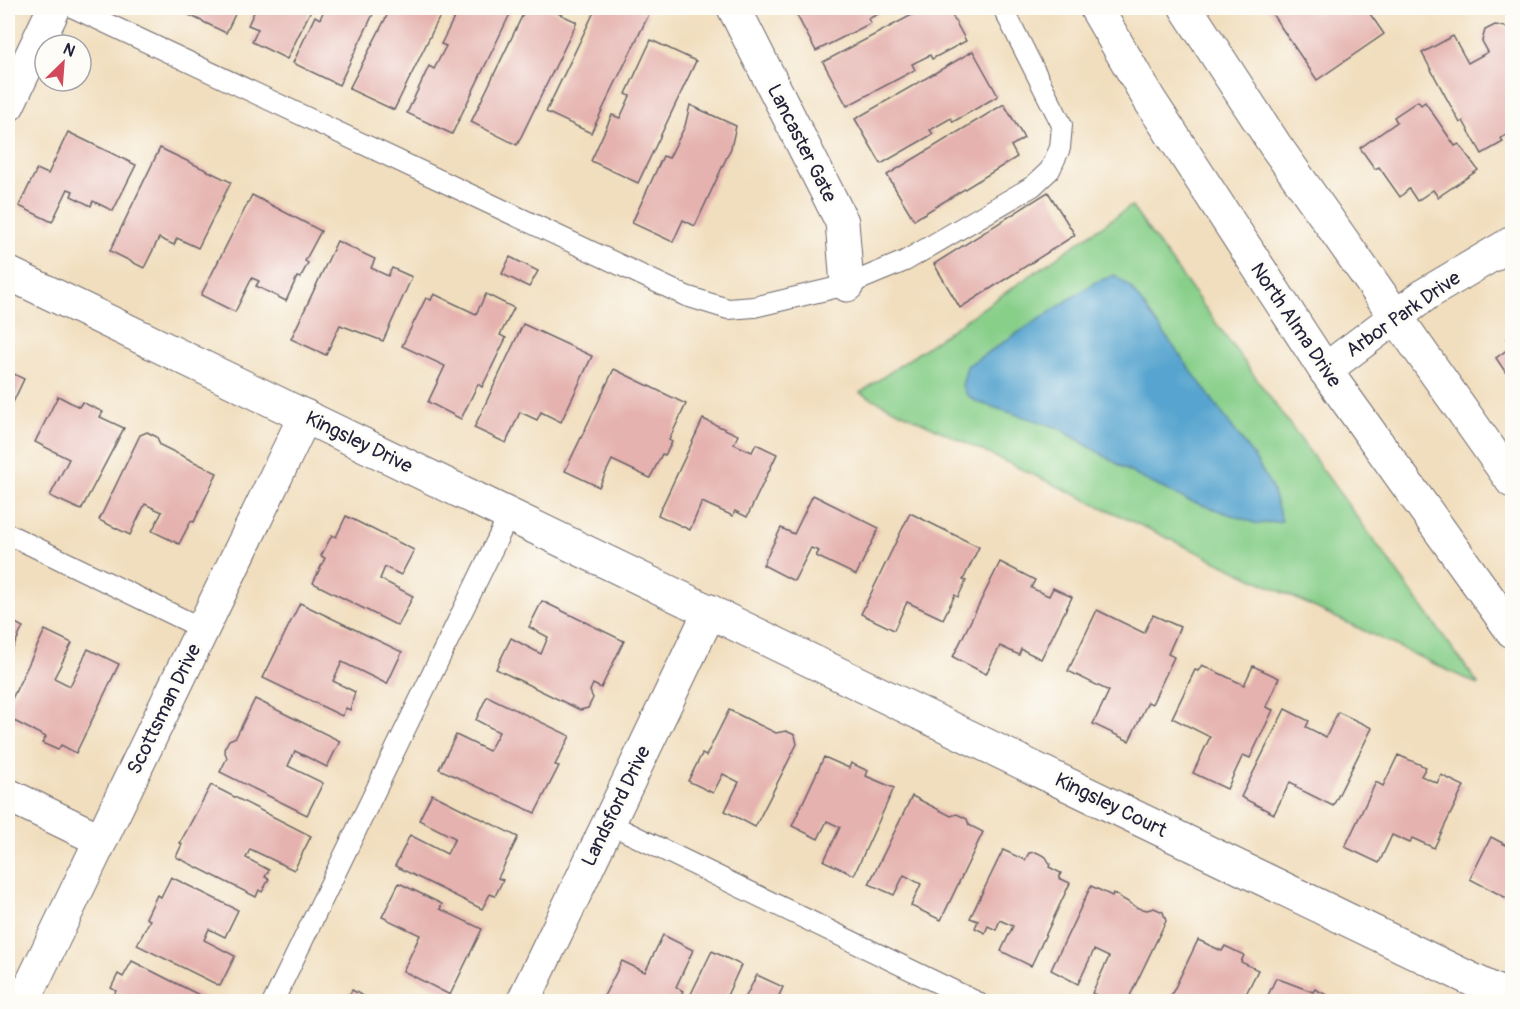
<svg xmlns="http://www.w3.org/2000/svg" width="1520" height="1009" font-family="Pangolin,sans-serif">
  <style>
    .green { fill: #88cf8a; stroke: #557862; stroke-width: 1.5 }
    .water { fill: #56a4cf; stroke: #3c6385; stroke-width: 1.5 }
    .building { fill: #e5b2af }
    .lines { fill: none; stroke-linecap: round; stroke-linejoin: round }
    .lane-casing { stroke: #6a6469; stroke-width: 22 }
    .street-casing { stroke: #6a6469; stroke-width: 35 }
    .secondary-casing { stroke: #6a6469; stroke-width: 35 }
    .lane { stroke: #fff; stroke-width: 20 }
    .street { stroke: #fff; stroke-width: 33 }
    .secondary { stroke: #fff; stroke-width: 33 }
    .labels { text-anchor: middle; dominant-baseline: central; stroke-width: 6; stroke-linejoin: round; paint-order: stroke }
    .street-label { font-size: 20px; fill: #22223b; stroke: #fdfcf7 }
  </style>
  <rect width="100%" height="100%" fill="#fdfcf7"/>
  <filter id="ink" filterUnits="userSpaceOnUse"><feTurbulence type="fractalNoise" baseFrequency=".0167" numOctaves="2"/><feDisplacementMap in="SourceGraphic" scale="12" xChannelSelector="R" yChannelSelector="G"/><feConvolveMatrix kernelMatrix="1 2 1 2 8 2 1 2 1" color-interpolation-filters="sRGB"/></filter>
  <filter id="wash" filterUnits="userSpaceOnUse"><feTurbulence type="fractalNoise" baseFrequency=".008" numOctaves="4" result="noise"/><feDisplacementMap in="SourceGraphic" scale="24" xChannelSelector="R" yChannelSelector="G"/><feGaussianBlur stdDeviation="1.35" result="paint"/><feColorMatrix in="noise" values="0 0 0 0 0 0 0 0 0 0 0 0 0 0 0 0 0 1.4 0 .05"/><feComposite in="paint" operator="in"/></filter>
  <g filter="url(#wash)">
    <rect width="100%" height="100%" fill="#f1debe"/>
    <polygon class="green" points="1131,206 1479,685 860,393"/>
    <polygon class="water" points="1115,275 1131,288 1254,457 1271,486 1282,521 1258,524 1187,500 1137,476 1059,428 977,402 967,395 962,386 967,366 1096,282"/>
    <g id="blocks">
      <g class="building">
        <polygon points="182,8 238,8 226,33 181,11"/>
        <polygon points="256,8 312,8 287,59 252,42 258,29 248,25"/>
        <polygon points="325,8 376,8 339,85 293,63 315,16 320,19"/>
        <polygon points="391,8 444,8 394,110 349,89"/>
        <polygon points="459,8 501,8 511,12 452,134 407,113 429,66 434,69 446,46 441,44"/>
        <polygon points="526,8 547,8 577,22 517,145 471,122"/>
        <polygon points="596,8 636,8 649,14 591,133 546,112"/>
        <polygon points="793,8 897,8 892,10 890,8 868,19 871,23 816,51"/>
        <polygon points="925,8 948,8 966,41 932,59 930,55 912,64 915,70 847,106 823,62"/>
        <polygon points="1268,8 1366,8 1384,34 1317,80"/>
        <polygon points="1495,25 1506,27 1512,39 1512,132 1501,138 1503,142 1482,154 1463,121 1460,123 1422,53 1453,36 1468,63 1488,52 1482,41 1485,30"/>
        <polygon points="651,40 696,61 638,183 591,161 612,115 620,118 630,96 626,94"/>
        <polygon points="973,51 998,96 953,122 951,118 930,130 933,134 881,164 855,119"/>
        <polygon points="1418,101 1421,105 1425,102 1455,146 1459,144 1478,170 1438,197 1433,190 1417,201 1409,189 1400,197 1379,167 1375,169 1360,148 1397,122 1394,117"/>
        <polygon points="1004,104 1024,138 1011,146 1017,157 914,220 887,175"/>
        <polygon points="690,105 736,126 731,148 695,226 683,220 673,242 632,223 663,156 669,158 685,126"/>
        <polygon points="68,132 136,165 113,211 93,201 91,206 71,196 73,191 68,189 52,222 19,206 37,169 48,174"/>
        <polygon points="160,148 231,182 198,248 177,238 174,245 159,238 144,268 110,251"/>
        <polygon points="1048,192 1075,235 960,308 934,264"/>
        <polygon points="252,195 321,231 305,261 308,263 300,278 297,277 286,301 256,286 259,281 252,278 235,312 201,295"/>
        <polygon points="337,241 375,259 371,268 388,276 392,268 412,277 383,341 340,325 326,355 291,339"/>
        <polygon points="510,257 538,271 529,287 502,274"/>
        <polygon points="434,294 476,314 486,294 514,308 500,335 506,338 482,387 478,384 461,419 428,402 445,366 402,346 426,298 431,300"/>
        <polygon points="523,324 592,356 561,422 541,412 537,420 520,412 506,443 474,428"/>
        <polygon points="1512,335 1512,382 1496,358 1512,346 1507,339"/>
        <polygon points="614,369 686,404 669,440 672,442 665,455 662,454 650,478 612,460 599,487 565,471"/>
        <polygon points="8,371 24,379 8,413"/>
        <polygon points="58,396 79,407 82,402 103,412 100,417 124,428 81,510 50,496 69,459 35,442"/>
        <polygon points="703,419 738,435 734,444 752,452 756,444 777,454 747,517 735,511 733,516 702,502 690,530 658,515"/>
        <polygon points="147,432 157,437 160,445 217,473 194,522 191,521 179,544 152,531 162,512 145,504 130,535 99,520 140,435"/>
        <polygon points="813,495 879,528 856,575 816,556 819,551 811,548 794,581 763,565 781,528 794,534"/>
        <polygon points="910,513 979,547 963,580 966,581 958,597 955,595 943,619 907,602 894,630 861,614"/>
        <polygon points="346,516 414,550 401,575 385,567 380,579 413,596 398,626 313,583 325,558 321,556 332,535 336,537"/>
        <polygon points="1000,562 1035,580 1031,588 1049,596 1053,588 1072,597 1041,659 1021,649 1019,655 1000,646 986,674 953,657"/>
        <polygon points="542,601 624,641 601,688 593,684 590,691 593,698 588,708 580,710 496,669 511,638 541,654 548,637 529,627"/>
        <polygon points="300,603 402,652 387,684 342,662 333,681 355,692 350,710 346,708 342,716 263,678"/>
        <polygon points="1097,610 1144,633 1153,615 1180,627 1168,654 1174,657 1152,704 1148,702 1129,741 1093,724 1109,691 1068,671"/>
        <polygon points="8,619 23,627 8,658"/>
        <polygon points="45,630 72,643 54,678 70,686 88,649 119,664 76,753 61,745 58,750 42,743 46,737 8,718 8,707"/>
        <polygon points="1202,665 1244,685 1253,666 1279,678 1266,707 1273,710 1250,758 1243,755 1227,789 1193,773 1210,737 1172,718 1195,670 1198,671"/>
        <polygon points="487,696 570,736 555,765 559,766 535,813 439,769 456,735 489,751 499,732 476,720"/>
        <polygon points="255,699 340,741 327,767 295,751 288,766 323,783 307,815 220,772 227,758 224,749 229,740 236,737"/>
        <polygon points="1285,709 1309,721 1306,727 1326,737 1338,712 1372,728 1333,806 1295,787 1296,785 1290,782 1274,814 1241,797"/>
        <polygon points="729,710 776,733 786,731 795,735 797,744 755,827 725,811 739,782 723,774 713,793 688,781 702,754 706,756"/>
        <polygon points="1398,755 1426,767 1421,776 1437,783 1441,775 1464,786 1434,848 1412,838 1410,843 1392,835 1379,863 1345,847 1376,782 1383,786"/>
        <polygon points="824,757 849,768 851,763 868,771 866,776 894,788 854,875 824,861 840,827 827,821 818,839 792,826"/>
        <polygon points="211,785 311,836 294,870 250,849 246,858 269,870 265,877 269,879 262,892 259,890 256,897 176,857 182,844 180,843"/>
        <polygon points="432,794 518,837 498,878 503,880 495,896 490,894 482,909 395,866 410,835 447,854 455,838 419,820"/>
        <polygon points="912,796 951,816 957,814 967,819 969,825 983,832 941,920 911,906 921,884 904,875 894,895 869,884"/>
        <polygon points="1491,837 1512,848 1512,901 1470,879"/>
        <polygon points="1003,850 1025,860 1029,853 1036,852 1046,857 1050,864 1049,867 1061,873 1059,878 1070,883 1031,966 1001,951 1013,926 1000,920 996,930 988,926 985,933 975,928 978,921 970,918"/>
        <polygon points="171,877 238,910 225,937 209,929 204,940 235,956 220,986 137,945 150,920 146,918 157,895 161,897"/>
        <polygon points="399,883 442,904 440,909 482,929 450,995 403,971 420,935 382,917"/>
        <polygon points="1091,886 1112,896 1113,893 1138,908 1147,910 1154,908 1163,912 1166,921 1127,1002 1109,1002 1092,993 1109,957 1094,950 1078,984 1051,970"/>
        <polygon points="663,935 693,950 676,987 683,991 678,1002 601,1002 622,961 645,972"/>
        <polygon points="1198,940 1222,951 1225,946 1244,955 1241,962 1258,970 1242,1002 1197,1002 1192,999 1190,1002 1168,1002"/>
        <polygon points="712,951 741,965 724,1002 687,1002"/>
        <polygon points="132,961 213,1002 110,1002 116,991 111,988 118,974 123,977"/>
        <polygon points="757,975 783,987 776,1002 743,1002"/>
        <polygon points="1276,978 1313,992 1315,989 1340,1002 1265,1002"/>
        <polygon points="352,990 374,1002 346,1002"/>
      </g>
    </g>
  </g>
  <g filter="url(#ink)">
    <use href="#blocks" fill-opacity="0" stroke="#6a6469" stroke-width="1.5"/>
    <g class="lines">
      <defs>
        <g id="lane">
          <polyline points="74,8 686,296 728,309 754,307 847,285 905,261 1033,186 1050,170 1060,148 1062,125 1003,8"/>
          <polyline points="8,534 203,629"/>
          <polyline points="608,823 977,1002"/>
          <polyline points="273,1002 509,515"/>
        </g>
        <g id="street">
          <polyline points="734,8 842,222 847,285"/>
          <polyline points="8,105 54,8"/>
          <polyline points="8,273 1512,999"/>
          <polyline points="1325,370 1426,294 1512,243"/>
          <polyline points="8,795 101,840"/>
          <polyline points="23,1002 305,416"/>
          <polyline points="523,1002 710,611"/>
        </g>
        <g id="secondary">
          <polyline points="1096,8 1149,99 1325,370 1512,631"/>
          <polyline points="1186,8 1275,145 1512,481"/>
        </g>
      </defs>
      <use href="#lane" class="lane-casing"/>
      <use href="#street" class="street-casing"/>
      <use href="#secondary" class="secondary-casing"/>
      <use href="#lane" class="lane"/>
      <use href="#street" class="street"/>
      <use href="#secondary" class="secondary"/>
    </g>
  </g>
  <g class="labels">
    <g class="street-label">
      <text transform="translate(802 143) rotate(63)">Lancaster Gate</text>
      <text transform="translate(1403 314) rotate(-35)">Arbor Park Drive</text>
      <text transform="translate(1296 325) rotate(56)">North Alma Drive</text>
      <text transform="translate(359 442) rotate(26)">Kingsley Drive</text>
      <text transform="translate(164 709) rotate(-64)">Scottsman Drive</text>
      <text transform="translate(1111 805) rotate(26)">Kingsley Court</text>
      <text transform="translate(616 806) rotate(-64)">Landsford Drive</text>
    </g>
  </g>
  <rect width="1520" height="1009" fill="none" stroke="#fdfcf7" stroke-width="30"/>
  <g transform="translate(63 63) rotate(25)"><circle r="28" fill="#fdfcf7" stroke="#a5a5ac" stroke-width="1.5"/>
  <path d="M0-4.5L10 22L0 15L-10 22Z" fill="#d1495b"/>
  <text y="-9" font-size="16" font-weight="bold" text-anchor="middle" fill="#22223b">N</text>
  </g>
</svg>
